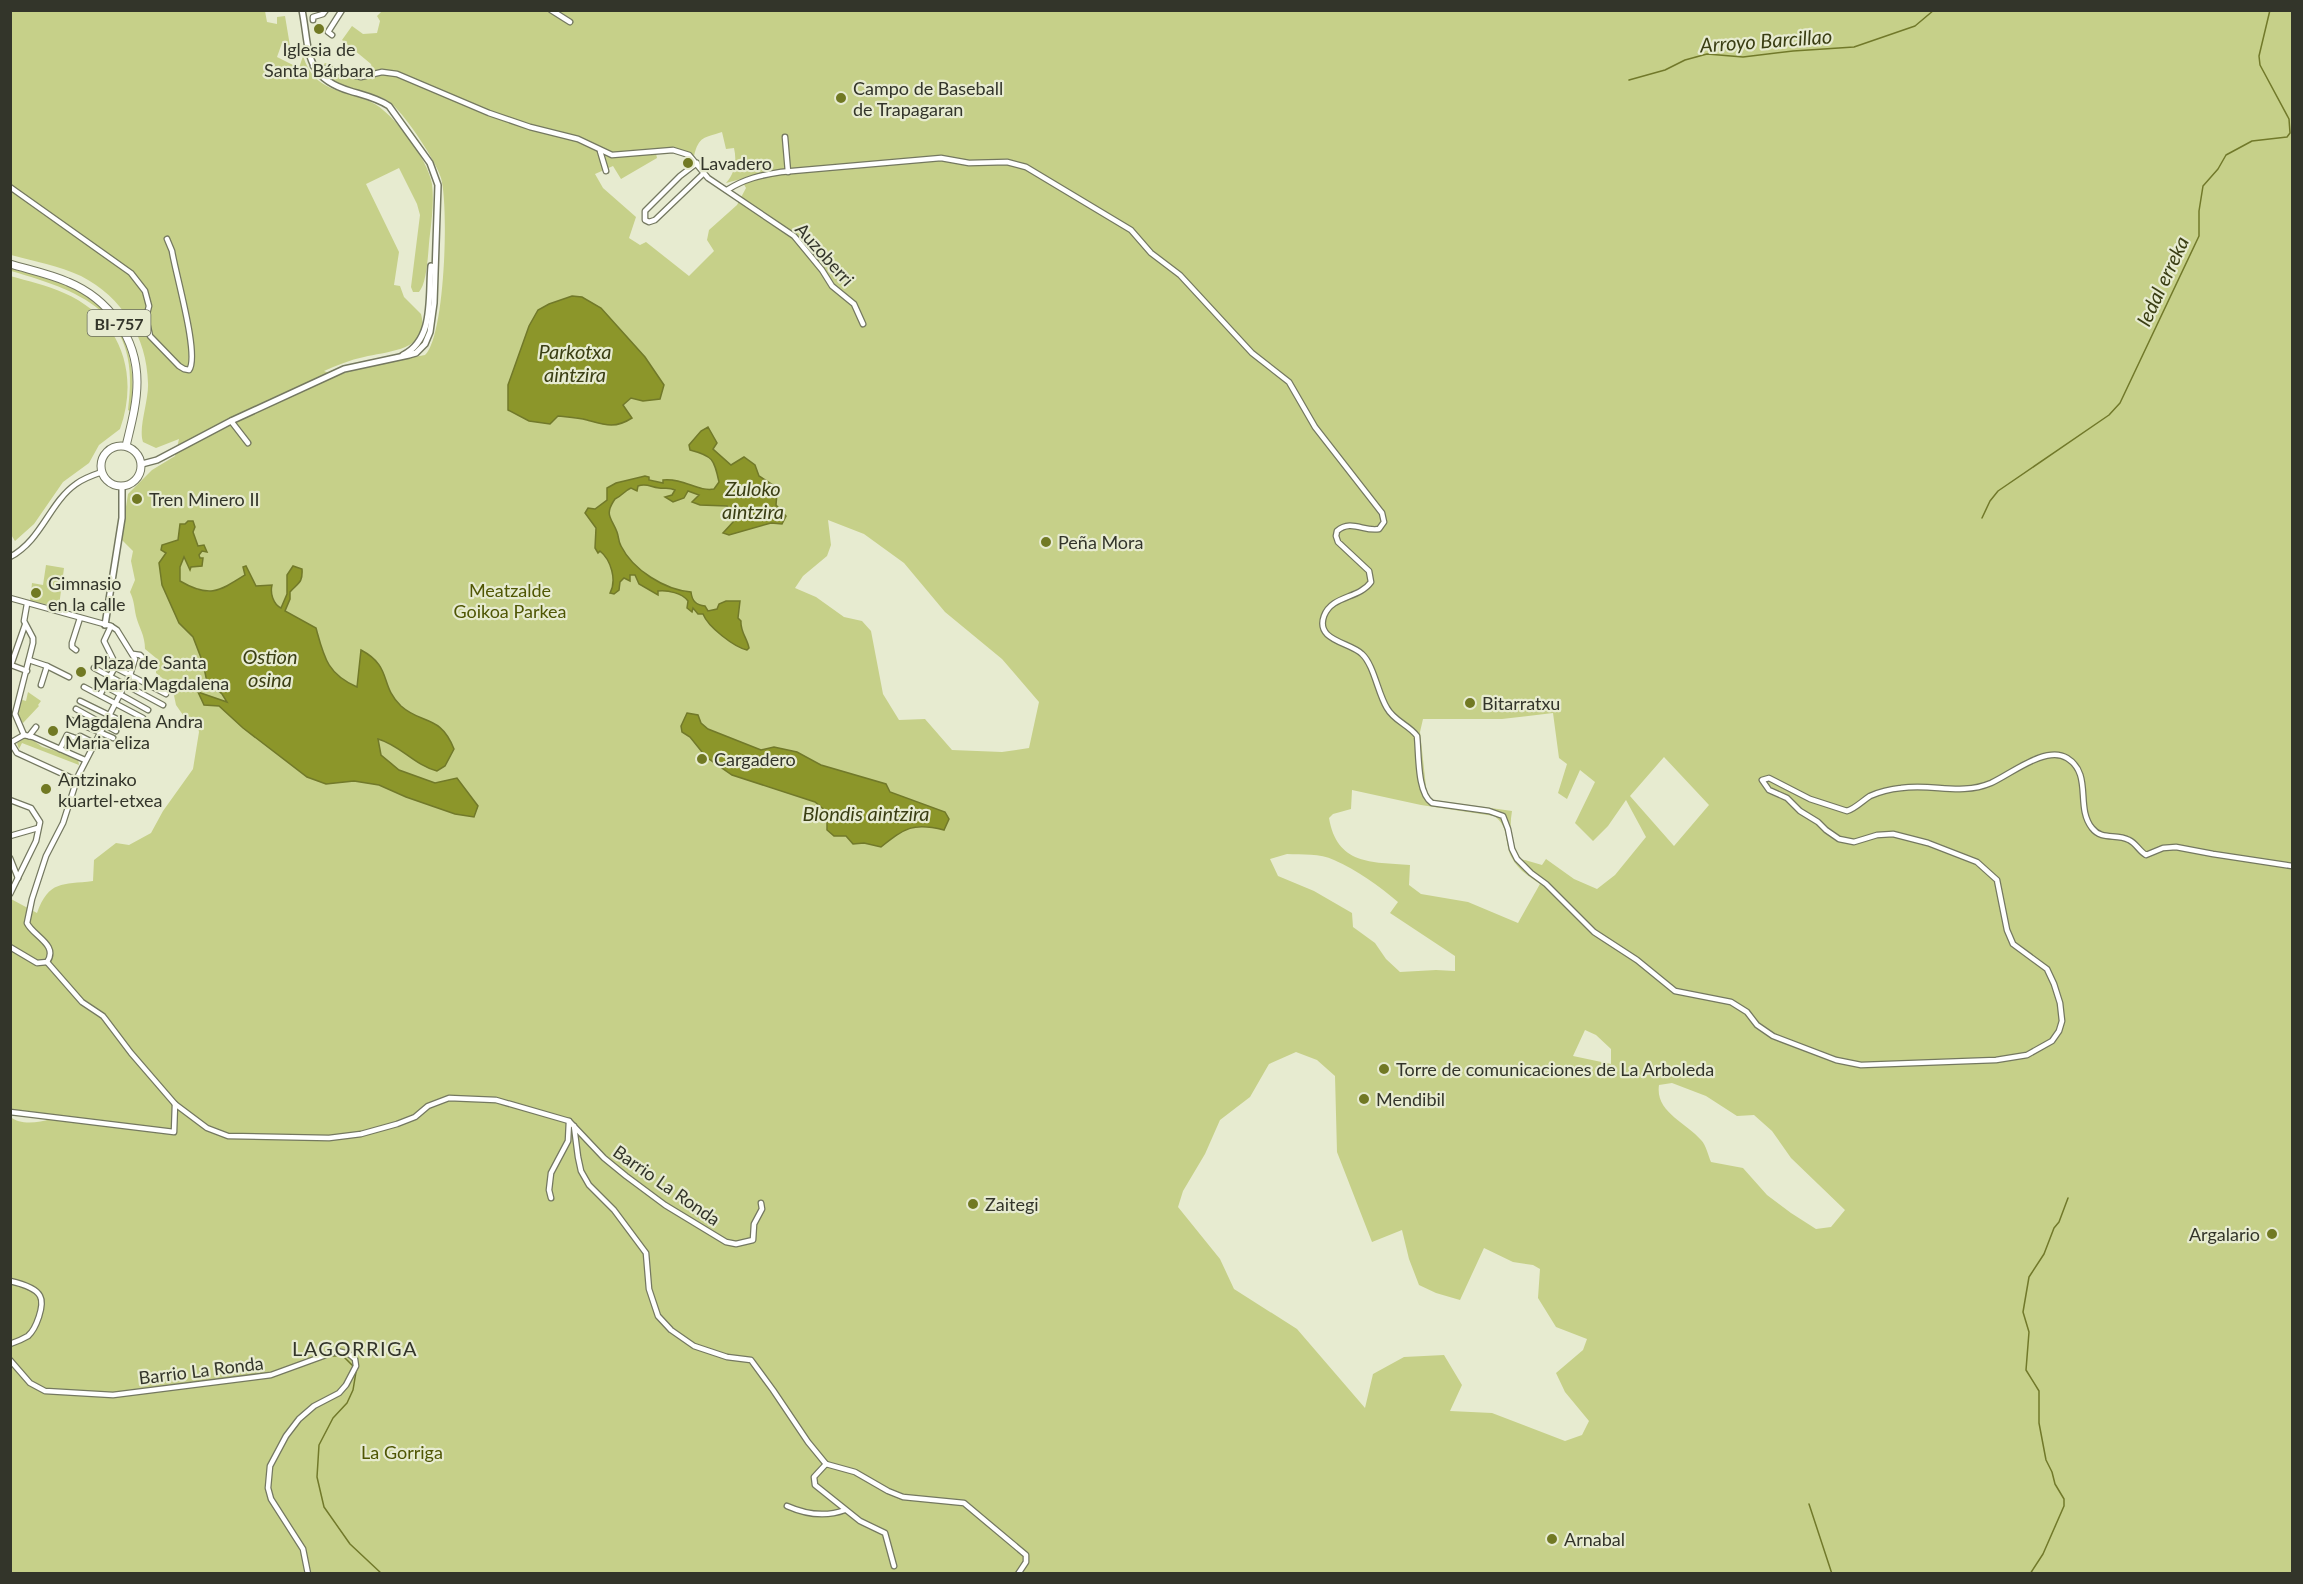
<svg xmlns="http://www.w3.org/2000/svg" width="2303" height="1584" font-family="Lato,sans-serif">
  <style>
    .green { fill: #c6d089; fill-rule: evenodd }
    .water { fill: #8c962a; stroke: #71792a; stroke-width: 1.5 }
    .lines { fill: none; stroke-linecap: round; stroke-linejoin: round }
    .stream { stroke: #71792a; stroke-width: 1.5 }
    .minor-casing { stroke: #747860; stroke-width: 7 }
    .tertiary-casing { stroke: #747860; stroke-width: 8 }
    .primary-casing { stroke: #747860; stroke-width: 9 }
    .minor { stroke: #fff; stroke-width: 4.5 }
    .tertiary { stroke: #fff; stroke-width: 5 }
    .primary { stroke: #fff; stroke-width: 7 }
    .poi-dot { fill: #717923; stroke: #e7ebd0; stroke-width: 2 }
    .labels { text-anchor: middle; dominant-baseline: central; stroke-width: 4.5; stroke-linejoin: round; paint-order: stroke }
    .shield { fill: #e7ebd0; stroke: #696c5c; stroke-width: 1.5 }
    .shield-label { font-size: 16px; font-weight: bold; fill: #33352a }
    .poi-label { font-size: 18px; fill: #33352a; stroke: #e7ebd0; text-anchor: start }
    .street-label { font-size: 18px; fill: #33352a; stroke: #e7ebd0 }
    .park-label { font-size: 18px; fill: #4f5604; stroke: #e7ebd0 }
    .water-label { font-size: 20px; font-style: italic; fill: #3a3e13; stroke: #e7ebd0 }
    .neighbourhood-label { font-size: 20px; letter-spacing: 1.5px; fill: #33352a; stroke: #e7ebd0 }
  </style>
  <rect width="100%" height="100%" fill="#e7ebd0"/>
  <g class="green">
    <path d="M11,11H265L267,22L277,24V17L285,16L290,46L282,43L277,57L299,68L303,56C315,93 341,88 371,102C393,112 428,159 432,184C434,200 432,218 430,234C428,248 428,282 419,292H413L411,287L420,215L417,204L399,168L366,184L399,252L394,285L400,286L404,297L421,314C431,351 387,351 364,357C350,360 337,365 324,371L336,376L362,367L425,355C445,337 449,206 441,178C436,161 407,118 393,105C382,94 366,94 351,89C339,85 329,78 320,69L325,63L356,74L373,72L371,64L342,40L352,26L363,34L377,33L380,21L377,16L382,11H2292V1573H11V1117C19,1125 39,1123 50,1119L16,1115L11,1110V899L37,913C49,880 62,885 93,881L94,860L116,843L129,845L151,833L163,811L193,769L199,732L198,728L191,725L183,715L176,705L172,686L156,673V658L145,649C145,635 139,628 136,616C134,606 134,600 130,592L135,580L131,561L133,551L121,539L128,494L152,470L175,456L179,439L156,448L143,442C138,428 149,400 148,383C147,337 122,297 81,276C59,266 34,261 11,255ZM722,132L726,149L734,148C737,161 735,173 726,183L741,179L746,188L737,205L709,230L707,240L714,251L689,276L646,242L640,245L629,238L636,217L603,188L595,174L613,166L621,179L657,158L655,149H678L694,156C699,136 704,138 722,132ZM828,520L864,534L904,563L945,612L1002,659L1039,702L1029,748L1002,752L952,750L925,719L899,720L883,694L871,631L862,621L844,617L816,597L795,588L803,576L827,556L831,545ZM1553,713L1559,758L1567,764L1558,793L1567,799L1580,770L1595,782L1575,823L1593,841L1608,826L1626,800L1646,837L1615,875L1597,889L1574,879L1546,859L1542,865L1521,859C1511,844 1509,828 1512,811L1434,800L1427,796L1420,732L1423,719H1502ZM1664,757L1709,805L1674,846L1630,796ZM1352,790L1421,805L1494,816C1510,826 1504,845 1512,858C1518,870 1530,877 1540,884L1518,923L1468,902L1421,894L1409,885L1410,865C1371,862 1337,865 1329,818L1333,814L1351,809ZM1287,854C1302,855 1320,853 1334,860C1357,870 1379,886 1398,902L1390,913L1455,956V971L1436,970L1400,972L1386,959L1375,943L1353,927L1352,913L1314,891L1278,876L1270,859ZM1585,1030L1596,1035L1611,1049V1064L1573,1056ZM1296,1052L1317,1060L1335,1076L1337,1152L1372,1242L1402,1230L1409,1259L1419,1285L1436,1293L1460,1300L1484,1248L1513,1262L1533,1265L1540,1269L1538,1298L1556,1327L1587,1339L1583,1350L1556,1373L1565,1392L1589,1421L1582,1435L1565,1441L1492,1413L1450,1411L1462,1385L1444,1355L1404,1357L1373,1374L1365,1408L1297,1329L1234,1289L1220,1259L1178,1207L1183,1191L1205,1154L1220,1120L1250,1097L1269,1064ZM1672,1083L1706,1096L1737,1116L1754,1115L1772,1131L1791,1158L1845,1210L1831,1227L1816,1229L1791,1213L1767,1195L1743,1168L1711,1162C1708,1155 1706,1145 1701,1140C1686,1122 1655,1112 1659,1085Z"/>
    <path d="M10,268C35,276 62,281 84,294C125,319 139,366 130,411L128,410C142,316 88,293 11,271Z"/>
    <path d="M10,276C28,281 47,285 64,293C120,317 140,373 120,429L99,445L89,463L63,482L34,524L15,541L10,533Z"/>
    <polygon points="46,565 64,568 59,606 30,602 32,583 43,585"/>
    <polygon points="28,692 41,701 38,705 39,706 23,723 17,715 19,699 26,701"/>
    <path d="M26,737C35,739 39,747 46,748C56,751 67,754 78,758L79,765L22,743L19,749L17,743Z"/>
  </g>
  <g class="water">
    <path d="M572,296L582,297L601,308L645,357L664,385L660,399L643,401L631,398L623,405L632,418C615,429 605,425 587,420C577,417 567,417 558,416L550,424L529,421L508,410V385L529,326L538,310L549,304Z"/>
    <path d="M708,427L717,443L713,449L731,465L744,457L755,465L759,476L773,485L777,493L776,505L786,516L782,524L771,523L729,535L723,533L734,521V513L727,506L700,505L692,502L699,495L688,491L684,498L673,502L665,497L672,495L675,490C669,487 665,489 659,488C650,487 647,483 638,486L637,491L631,488C624,491 622,496 615,499C604,515 611,517 617,532C619,537 618,541 621,546C633,570 665,590 691,592C692,601 696,605 705,606L708,611L717,609L719,604L726,601H740L738,618L741,621C740,631 747,638 749,648L747,650C734,647 708,627 703,614H698L693,608L692,612L687,608L688,601C682,593 668,590 658,591V595L639,584L635,575H630V581L624,578L620,582L619,590L614,594L610,593C617,580 611,560 600,551L598,553L595,548L596,528L585,513L588,508L595,509L607,500V488L616,483L645,476L649,477V480L663,483V480C684,478 698,492 714,489L719,482C714,459 713,456 690,450L689,445L701,431Z"/>
    <path d="M188,521H193L195,527L193,532L198,546L204,545L207,552L202,551L199,555L200,558H203L202,566L191,567L190,570L184,557L180,567V581C209,598 218,592 245,575L243,567L246,566L256,586L272,585C270,593 273,604 281,608L287,594V575L293,566L302,569C303,583 298,583 290,592V599L285,611L316,628C324,657 327,674 357,687L361,650C393,667 379,685 401,706C422,725 440,714 454,749L445,766L437,771C414,765 400,745 378,739L381,755L399,770L435,783L457,778L478,806L474,817L455,814L406,797L379,785L354,781L326,784L307,777L243,728L219,706L204,705L198,692L227,702L222,694L207,682L203,663L193,637L179,623L162,585L159,563L166,553L161,550L162,545L178,540L180,524H185Z"/>
    <path d="M687,713L698,715L701,723L708,729L761,750L774,747L797,752L821,765L886,784L890,792L945,812L949,819L944,830C913,822 905,828 881,847L864,843L853,844L846,836H834L827,830V812L815,802L732,775L706,757L690,737L682,732L681,726Z"/>
  </g>
  <g class="lines">
    <g class="stream">
      <polyline points="1629,80 1665,70 1685,60 1707,54 1743,57 1793,51 1854,47 1915,26 1934,10"/>
      <polyline points="1982,518 1990,501 1998,491 2109,415 2120,403 2199,236 2199,211 2203,186 2218,169 2226,155 2252,141 2287,137 2290,133 2289,119 2260,65 2259,56 2270,10"/>
      <polyline points="331,1356 343,1356 353,1366"/>
      <polyline points="356,1372 353,1390 347,1403 333,1418 319,1445 317,1477 324,1507 350,1544 382,1574"/>
      <polyline points="1809,1504 1832,1574"/>
      <polyline points="2030,1574 2043,1554 2064,1506 2064,1499 2055,1484 2052,1472 2046,1460 2039,1423 2039,1391 2026,1370 2029,1332 2023,1312 2029,1277 2044,1254 2054,1228 2059,1222 2068,1198"/>
    </g>
    <defs>
      <g id="minor">
        <polyline points="551,10 570,22"/>
        <polyline points="313,20 313,17 323,14 326,10"/>
        <polyline points="332,35 328,32 342,10"/>
        <polyline points="313,66 361,77 382,72 397,74 489,113 530,127 578,139 612,155 673,150 689,155 708,178 794,236 822,270 832,286 854,304 863,324"/>
        <polyline points="785,137 788,172"/>
        <polyline points="600,151 606,171"/>
        <polyline points="697,163 680,176 645,211 645,220 649,222 655,220 704,173"/>
        <path d="M10,187L131,273L145,291L149,306L146,318L150,336L179,366L184,369L189,370C200,356 175,272 172,251L167,239"/>
        <path d="M727,190C744,179 761,175 781,172L941,158L969,163L1007,162L1026,167L1131,230L1151,253L1180,275L1252,353L1289,382L1315,427L1382,513L1384,522L1379,529C1364,532 1351,519 1337,531L1336,536L1338,542L1369,571L1371,582C1359,599 1332,595 1324,616C1315,641 1350,642 1362,654C1374,665 1378,694 1387,708C1394,721 1409,725 1417,736C1419,754 1417,793 1432,803L1489,811L1503,816L1508,829L1512,849L1517,859L1531,873L1546,884L1594,932L1637,960L1675,991L1731,1002L1747,1012L1757,1025L1773,1036L1836,1060L1861,1065L1996,1060L2027,1055L2052,1041L2059,1031L2062,1021L2060,1003L2054,984L2047,969L2013,944L2007,930L1997,880L1977,862L1928,843L1893,834L1877,835L1854,842L1839,839L1826,830L1818,822L1800,811L1787,798L1769,790L1762,780L1769,778L1810,799L1847,811C1856,808 1862,801 1870,796C1879,792 1891,789 1901,788C1933,783 1960,796 1991,783C2011,774 2046,745 2067,758C2093,774 2075,807 2092,828C2102,841 2116,833 2129,840C2136,843 2139,851 2146,855L2163,848L2176,847L2213,854L2292,866"/>
        <polyline points="231,421 248,443"/>
        <path d="M10,557C42,540 49,503 76,484C84,478 93,475 102,472"/>
        <path d="M10,598L111,626L117,630L135,659L130,675L78,776L63,823L46,856L32,899L27,923C33,936 59,945 47,962L37,963L10,947"/>
        <polyline points="25,625 11,665 27,671"/>
        <polyline points="111,626 104,641 118,669 166,694"/>
        <polyline points="76,650 72,647 72,643 80,618"/>
        <polyline points="133,654 140,655 149,664"/>
        <polyline points="29,660 47,666 69,677"/>
        <polyline points="94,668 163,705"/>
        <polyline points="41,685 47,666"/>
        <polyline points="105,686 148,710"/>
        <polyline points="84,687 143,718"/>
        <polyline points="100,695 116,665"/>
        <polyline points="80,701 121,721"/>
        <polyline points="76,709 116,731"/>
        <polyline points="71,720 113,738"/>
        <polyline points="24,735 15,714 33,643 33,638 24,621 27,604"/>
        <polyline points="24,735 33,737 85,760"/>
        <polyline points="29,736 36,727"/>
        <polyline points="10,743 24,735"/>
        <polyline points="11,743 17,753 76,780"/>
        <polyline points="60,749 67,735 78,739 80,736 94,743"/>
        <polyline points="10,800 31,808 40,822 36,841 10,894"/>
        <polyline points="10,836 38,828"/>
        <polyline points="10,858 18,878"/>
        <polyline points="175,1104 207,1128 228,1136 329,1138 361,1134 397,1124 415,1117 428,1106 449,1098 496,1100 569,1121 604,1158 626,1176 665,1205 726,1242 736,1244 753,1240 754,1224 762,1209 761,1203"/>
        <polyline points="10,1112 174,1132 175,1104 131,1053 103,1016 82,1002 47,962"/>
        <polyline points="574,1126 578,1157 581,1171 589,1185 614,1210 646,1253 649,1289 658,1316 671,1330 694,1346 727,1357 751,1360 773,1390 808,1442 826,1464"/>
        <polyline points="551,1198 549,1190 551,1173 568,1141 569,1121"/>
        <path d="M10,1281C19,1283 36,1288 40,1296C45,1305 36,1329 28,1336C23,1339 16,1342 10,1344"/>
        <polyline points="10,1360 30,1383 45,1391 113,1395 271,1375 337,1351 349,1354 355,1359 356,1366 346,1385 339,1393 314,1406 299,1419 286,1436 270,1466 268,1488 271,1499 303,1549 308,1574"/>
        <path d="M787,1506C805,1514 826,1517 845,1510"/>
        <polyline points="894,1566 885,1533 860,1521 815,1485 814,1477 826,1464 855,1472 888,1491 903,1497 964,1503 1026,1555 1026,1562 1018,1574"/>
      </g>
      <g id="tertiary">
        <path d="M403,355C435,339 428,296 431,266"/>
        <path d="M142,464L157,460L231,421L344,369L409,355L416,353L425,344L430,332L434,303L438,185L430,163L389,106C377,98 363,95 350,91C303,77 310,50 302,10"/>
        <polyline points="105,625 122,518 122,486"/>
      </g>
      <g id="primary">
        <path d="M10,264C30,270 50,274 68,282C109,299 137,338 137,382C137,404 131,425 126,446"/>
        <circle cx="121" cy="466" r="20"/>
      </g>
    </defs>
    <use href="#minor" class="minor-casing"/>
    <use href="#tertiary" class="tertiary-casing"/>
    <use href="#primary" class="primary-casing"/>
    <use href="#minor" class="minor"/>
    <use href="#tertiary" class="tertiary"/>
    <use href="#primary" class="primary"/>
  </g>
  <g class="poi-dot">
    <circle cx="319" cy="29" r="6"/>
    <circle cx="841" cy="98" r="6"/>
    <circle cx="688" cy="163" r="6"/>
    <circle cx="137" cy="499" r="6"/>
    <circle cx="1046" cy="542" r="6"/>
    <circle cx="36" cy="593" r="6"/>
    <circle cx="81" cy="672" r="6"/>
    <circle cx="1470" cy="703" r="6"/>
    <circle cx="53" cy="731" r="6"/>
    <circle cx="702" cy="759" r="6"/>
    <circle cx="46" cy="789" r="6"/>
    <circle cx="1384" cy="1069" r="6"/>
    <circle cx="1364" cy="1099" r="6"/>
    <circle cx="973" cy="1204" r="6"/>
    <circle cx="2272" cy="1234" r="6"/>
    <circle cx="1552" cy="1539" r="6"/>
  </g>
  <g class="labels">
    <rect class="shield" x="87.5" y="310" width="63" height="26" rx="4.5"/>
    <g class="shield-label">
      <text x="119" y="323">BI-757</text>
    </g>
    <g class="poi-label">
      <text x="319" y="49" text-anchor="middle">Iglesia de<tspan x="319" dy="21">Santa Bárbara</tspan></text>
      <text x="853" y="88">Campo de Baseball<tspan x="853" dy="21">de Trapagaran</tspan></text>
      <text x="700" y="163">Lavadero</text>
      <text x="149" y="499">Tren Minero II</text>
      <text x="1058" y="542">Peña Mora</text>
      <text x="48" y="583">Gimnasio<tspan x="48" dy="21">en la calle</tspan></text>
      <text x="93" y="662">Plaza de Santa<tspan x="93" dy="21">María Magdalena</tspan></text>
      <text x="1482" y="703">Bitarratxu</text>
      <text x="65" y="721">Magdalena Andra<tspan x="65" dy="21">Maria eliza</tspan></text>
      <text x="714" y="759">Cargadero</text>
      <text x="58" y="779">Antzinako<tspan x="58" dy="21">kuartel-etxea</tspan></text>
      <text x="1396" y="1069">Torre de comunicaciones de La Arboleda</text>
      <text x="1376" y="1099">Mendibil</text>
      <text x="985" y="1204">Zaitegi</text>
      <text x="2260" y="1234" text-anchor="end">Argalario</text>
      <text x="1564" y="1539">Arnabal</text>
    </g>
    <g class="street-label">
      <text transform="translate(825 254) rotate(48)">Auzoberri</text>
      <text transform="translate(667 1185) rotate(35)">Barrio La Ronda</text>
      <text transform="translate(201 1370) rotate(-7)">Barrio La Ronda</text>
    </g>
    <g class="park-label">
      <text x="510" y="590">Meatzalde<tspan x="510" dy="21">Goikoa Parkea</tspan></text>
      <text x="402" y="1452">La Gorriga</text>
    </g>
    <g class="water-label">
      <text transform="translate(1766 40) rotate(-4)">Arroyo Barcillao</text>
      <text transform="translate(2162 281) rotate(-65)">Iedal erreka</text>
      <text x="575" y="351">Parkotxa<tspan x="575" dy="23">aintzira</tspan></text>
      <text x="753" y="488">Zuloko<tspan x="753" dy="23">aintzira</tspan></text>
      <text x="270" y="656">Ostion<tspan x="270" dy="23">osina</tspan></text>
      <text x="866" y="813">Blondis aintzira</text>
    </g>
    <g class="neighbourhood-label">
      <text x="355" y="1348">LAGORRIGA</text>
    </g>
  </g>
  <rect width="2303" height="1584" fill="none" stroke="#33352a" stroke-width="24"/>
</svg>
